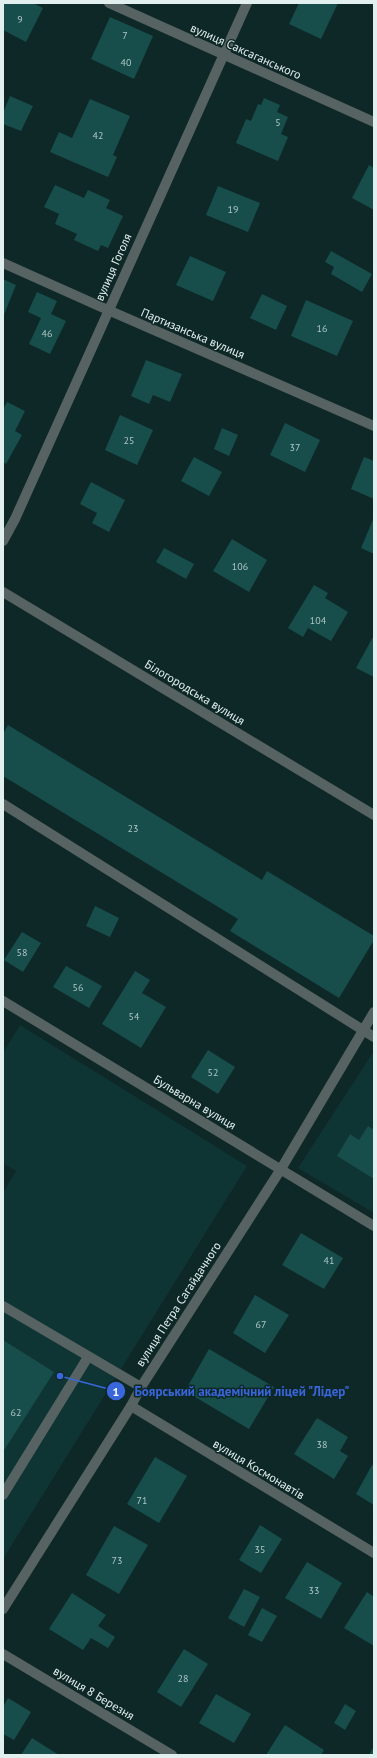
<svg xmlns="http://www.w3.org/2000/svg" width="377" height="1758" font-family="'PT Sans',sans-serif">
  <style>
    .built { fill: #0e3433 }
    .building { fill: #174d4b }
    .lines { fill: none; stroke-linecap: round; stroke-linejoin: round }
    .minor { stroke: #576362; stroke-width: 10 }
    .labels { text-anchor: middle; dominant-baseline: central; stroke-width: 3; stroke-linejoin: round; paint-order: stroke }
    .number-label { font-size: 10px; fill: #aec7c6 }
    .street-label { font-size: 12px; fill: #e1f0ef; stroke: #0e2827 }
    .leader { fill: none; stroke: #3a66db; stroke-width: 1.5 }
    .callout-dot { fill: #3a66db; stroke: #0e2827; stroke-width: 1.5 }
    .mark-label { font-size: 12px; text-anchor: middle; font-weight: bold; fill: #fff }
    .callout-label { font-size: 13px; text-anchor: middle; font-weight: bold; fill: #3a66db; stroke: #0e2827; stroke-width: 3; stroke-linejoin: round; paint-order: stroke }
  </style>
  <rect width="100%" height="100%" fill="#0e2827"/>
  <g class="built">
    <polygon points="20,1025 247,1166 3,1559 3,1193 16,1171 3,1163 3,1053"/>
    <polygon points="374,1051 374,1213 298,1168"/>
  </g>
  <g class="building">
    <polygon points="3,3 33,3 43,8 26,42 3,30"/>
    <polygon points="299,3 338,3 321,39 289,24"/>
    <polygon points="110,17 153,36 134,79 91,59"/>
    <polygon points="10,96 33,106 21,131 3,124 3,113"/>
    <polygon points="264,98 280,105 277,112 288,117 281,134 288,137 278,161 236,143 246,119 251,121 258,104 261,105"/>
    <polygon points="90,99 130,116 113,155 117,157 108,177 50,152 59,132 72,138"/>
    <polygon points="369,165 374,168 374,210 352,198"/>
    <polygon points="55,185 84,198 88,190 110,200 106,208 123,216 108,248 101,245 98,251 74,240 77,234 55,224 59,214 44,207"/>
    <polygon points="218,186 260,203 248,232 206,215"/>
    <polygon points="331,251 372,274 362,292 331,274 334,267 325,262"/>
    <polygon points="190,256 226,272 213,301 176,285"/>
    <polygon points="3,279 16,285 3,317"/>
    <polygon points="37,292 57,301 51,314 66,321 50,354 29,344 41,318 28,312"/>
    <polygon points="262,294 287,306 276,330 250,318"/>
    <polygon points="306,300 353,321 337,356 291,336"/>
    <polygon points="146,360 182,374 170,402 153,395 149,404 131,396"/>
    <polygon points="7,402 25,411 15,431 22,435 6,464 3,462 3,410"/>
    <polygon points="120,415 153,430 137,465 105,450"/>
    <polygon points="285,423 320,440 305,472 270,455"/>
    <polygon points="222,428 238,435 229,456 214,449"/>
    <polygon points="194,457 222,472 209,496 181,481"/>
    <polygon points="364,457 374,461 374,499 351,489"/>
    <polygon points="91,482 125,500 109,532 92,523 97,513 80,504"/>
    <polygon points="374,517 374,554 361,548"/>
    <polygon points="232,539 267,560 249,592 213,571"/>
    <polygon points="164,548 194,564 186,579 156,562"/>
    <polygon points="314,585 328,593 325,598 348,612 331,641 308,628 303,637 288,628"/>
    <polygon points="374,635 374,677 356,668"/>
    <polygon points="8,725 262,880 267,871 374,936 374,940 339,998 230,931 238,919 3,776 3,734"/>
    <polygon points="95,906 119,918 110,937 86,926"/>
    <polygon points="22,932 41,943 23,972 4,960"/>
    <polygon points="66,966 102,986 89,1008 53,987"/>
    <polygon points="135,971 150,980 142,993 166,1007 141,1048 102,1024"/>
    <polygon points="208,1050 235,1067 218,1094 191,1077"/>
    <polygon points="368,1126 374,1130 374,1179 337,1156 350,1134 359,1140"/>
    <polygon points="301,1233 343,1258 324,1289 282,1265"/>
    <polygon points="255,1295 289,1315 265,1353 233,1333"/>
    <polygon points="3,1340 54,1372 3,1452"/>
    <polygon points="209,1349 274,1387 249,1429 185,1391"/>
    <polygon points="317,1418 348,1437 340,1451 348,1456 334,1479 294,1454"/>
    <polygon points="155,1457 187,1476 159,1523 127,1504"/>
    <polygon points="372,1465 374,1466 374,1505 356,1494"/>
    <polygon points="260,1525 282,1539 261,1573 239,1560"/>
    <polygon points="114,1526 148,1545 119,1594 86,1575"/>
    <polygon points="307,1562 342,1583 321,1619 285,1598"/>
    <polygon points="244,1589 260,1597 244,1627 228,1618"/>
    <polygon points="367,1592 374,1597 374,1646 344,1628"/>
    <polygon points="72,1593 106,1615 98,1626 115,1637 108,1648 91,1638 83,1650 49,1629"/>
    <polygon points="262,1608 277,1616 262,1642 248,1635"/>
    <polygon points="184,1649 208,1664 181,1707 157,1692"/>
    <polygon points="216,1694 251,1714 234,1743 199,1723"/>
    <polygon points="8,1698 31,1712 14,1740 3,1734 3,1707"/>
    <polygon points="345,1704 356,1711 345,1730 334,1723"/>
    <polygon points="285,1725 324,1750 321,1755 266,1755"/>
    <polygon points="32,1738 59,1755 21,1755"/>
    <polygon points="374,1746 374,1755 369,1755"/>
  </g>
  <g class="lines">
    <g class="minor">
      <polyline points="109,3 374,122"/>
      <polyline points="3,263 108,310 374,426"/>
      <polyline points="3,541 15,519 247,3"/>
      <polyline points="3,592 374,815"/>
      <polyline points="3,804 374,1037"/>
      <polyline points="3,1001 374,1226"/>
      <polyline points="3,1306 141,1387"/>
      <polyline points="131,1406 374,1553"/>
      <polyline points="3,1495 88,1357"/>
      <polyline points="3,1609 131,1406 141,1387 281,1169 374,1012"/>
      <polyline points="3,1654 172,1755"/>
    </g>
  </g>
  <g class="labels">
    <g class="number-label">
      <text x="20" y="19">9</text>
      <text x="125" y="35">7</text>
      <text x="126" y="62">40</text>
      <text x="278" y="122">5</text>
      <text x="98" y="135">42</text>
      <text x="233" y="209">19</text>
      <text x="322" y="328">16</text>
      <text x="47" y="333">46</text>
      <text x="129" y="440">25</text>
      <text x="295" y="447">37</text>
      <text x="240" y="566">106</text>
      <text x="318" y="620">104</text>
      <text x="133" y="828">23</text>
      <text x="22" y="952">58</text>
      <text x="78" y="987">56</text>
      <text x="134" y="1016">54</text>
      <text x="213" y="1072">52</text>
      <text x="329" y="1260">41</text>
      <text x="261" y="1324">67</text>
      <text x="16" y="1412">62</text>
      <text x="322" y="1444">38</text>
      <text x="142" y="1500">71</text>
      <text x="260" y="1549">35</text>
      <text x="117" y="1560">73</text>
      <text x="314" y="1590">33</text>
      <text x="183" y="1678">28</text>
    </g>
    <g class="street-label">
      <text transform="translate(246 51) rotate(24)">вулиця Саксаганського</text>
      <text transform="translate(113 267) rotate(-66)">вулиця Гоголя</text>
      <text transform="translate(193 333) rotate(23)">Партизанська вулиця</text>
      <text transform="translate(195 692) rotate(31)">Білогородська вулиця</text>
      <text transform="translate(195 1102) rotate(31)">Бульварна вулиця</text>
      <text transform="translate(178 1304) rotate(-57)">вулиця Петра Сагайдачного</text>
      <text transform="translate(259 1469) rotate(31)">вулиця Космонавтів</text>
      <text transform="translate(94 1693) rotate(31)">вулиця 8 Березня</text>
    </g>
  </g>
  <path class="leader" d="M60 1376L116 1391"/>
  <g class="callout-dot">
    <circle cx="60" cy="1376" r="4"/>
    <circle cx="116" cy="1391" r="10"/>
  </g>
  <g class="mark-label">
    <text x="116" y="1396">1</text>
  </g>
  <g class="callout-label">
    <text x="242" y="1396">Боярський академічний ліцей "Лідер"</text>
  </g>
  <rect width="377" height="1758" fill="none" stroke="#e1f0ef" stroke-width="8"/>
</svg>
